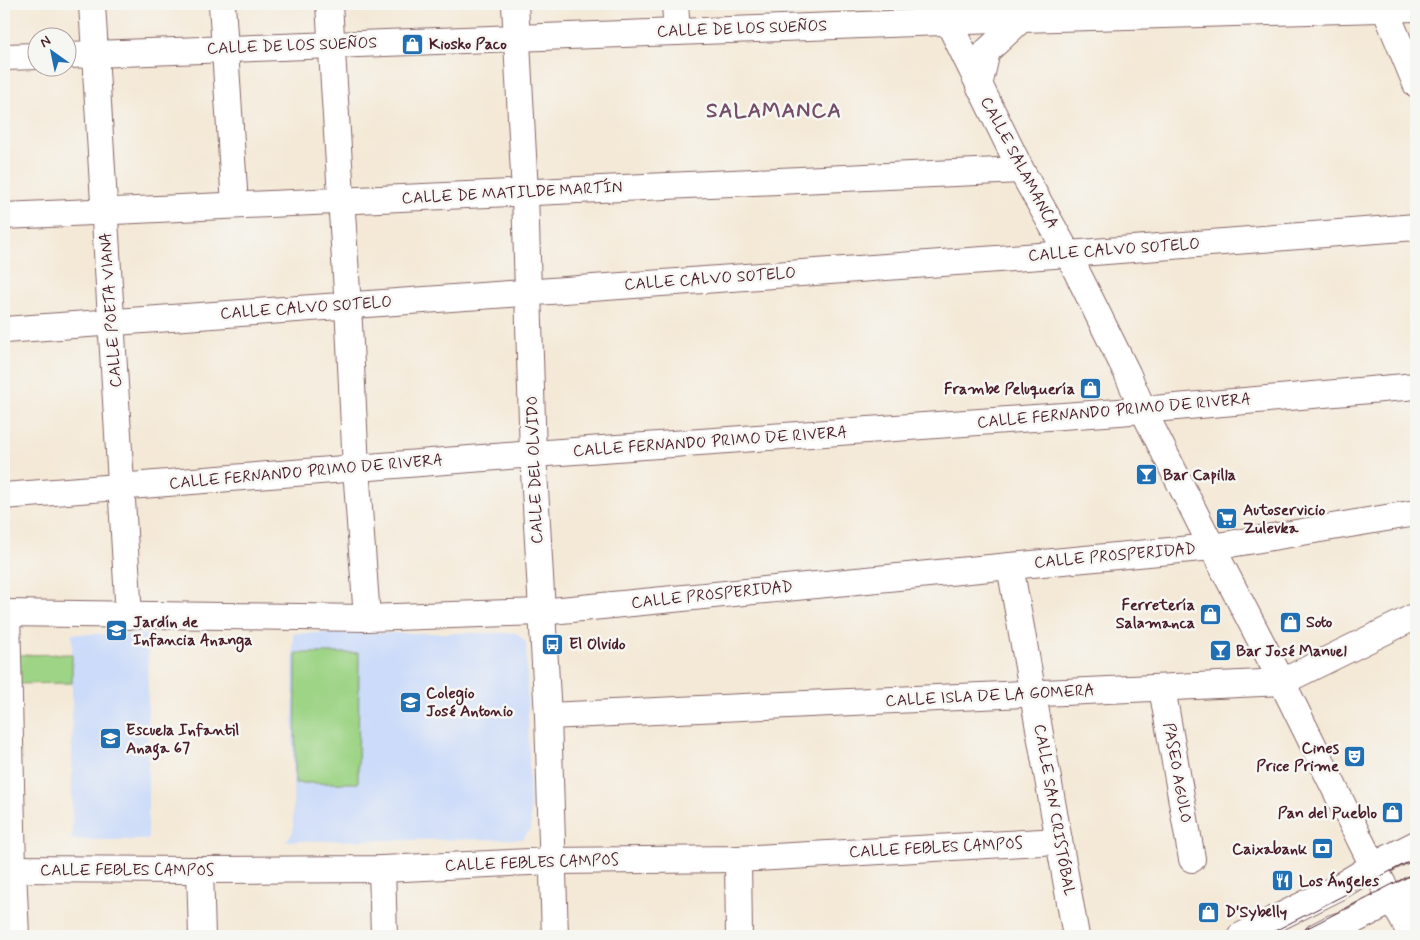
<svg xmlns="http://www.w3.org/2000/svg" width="1420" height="940" font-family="Mynerve,sans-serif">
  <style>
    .built { fill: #ccdbf9 }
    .green { fill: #9ed486; stroke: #747a58 }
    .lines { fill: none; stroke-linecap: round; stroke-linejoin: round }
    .minor-casing { stroke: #866667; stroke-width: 28 }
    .minor { stroke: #fff; stroke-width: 26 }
    .tram { stroke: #4a1f2b; stroke-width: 1 }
    .labels { text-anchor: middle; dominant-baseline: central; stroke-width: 5; stroke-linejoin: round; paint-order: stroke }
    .street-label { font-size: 16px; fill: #4a1f2b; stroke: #f6f6f2 }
    .poi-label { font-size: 16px; font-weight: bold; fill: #4a1f2b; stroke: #f6f6f2; text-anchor: start }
    .district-label { font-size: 21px; font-weight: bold; letter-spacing: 1px; fill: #734f69; stroke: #f6f6f2 }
  </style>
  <rect width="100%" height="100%" fill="#f6f6f2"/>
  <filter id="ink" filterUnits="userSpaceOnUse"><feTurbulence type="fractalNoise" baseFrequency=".02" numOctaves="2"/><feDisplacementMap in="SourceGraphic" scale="10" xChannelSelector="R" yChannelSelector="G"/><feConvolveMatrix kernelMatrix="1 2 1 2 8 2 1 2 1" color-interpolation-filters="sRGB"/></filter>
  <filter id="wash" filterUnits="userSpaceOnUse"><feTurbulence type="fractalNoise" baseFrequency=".0096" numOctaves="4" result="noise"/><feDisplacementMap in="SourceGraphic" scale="20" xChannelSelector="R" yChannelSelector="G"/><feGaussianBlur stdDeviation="1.12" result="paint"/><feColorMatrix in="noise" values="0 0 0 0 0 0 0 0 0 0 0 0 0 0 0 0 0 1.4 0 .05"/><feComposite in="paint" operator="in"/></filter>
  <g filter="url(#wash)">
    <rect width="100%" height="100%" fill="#f4e9d7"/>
    <g class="built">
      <polygon points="293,633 517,633 526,642 531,829 522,839 286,841 293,832"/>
      <rect x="72" y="634" width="76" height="206"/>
    </g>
    <g class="green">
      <polygon points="296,653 359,653 358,783 295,783"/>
      <polygon points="72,654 72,683 16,684 16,655"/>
    </g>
  </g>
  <g filter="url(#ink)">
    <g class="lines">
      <defs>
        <g id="minor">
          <polyline points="92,4 129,616"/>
          <polyline points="222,4 235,205"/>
          <polyline points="329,4 349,324 356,468 367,618"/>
          <polyline points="515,4 525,193 533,454 548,716 555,936"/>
          <polyline points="675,4 677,32"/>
          <polyline points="1383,4 1416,84"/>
          <polyline points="941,7 1021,170 1068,254 1127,373 1143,410 1212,547 1282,682 1373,866 1412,936"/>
          <polyline points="68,55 1021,19 1416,8"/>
          <polyline points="4,57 38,56"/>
          <polyline points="979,86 987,51 1028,13"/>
          <polyline points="4,216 1021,170"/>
          <polyline points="4,330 1068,254 1416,227"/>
          <polyline points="4,496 533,454 1119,412 1416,386"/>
          <polyline points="1010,566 1076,936"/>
          <polyline points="4,613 367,618 541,612 1010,566 1212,547 1416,513"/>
          <polyline points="7,613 13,869 16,936"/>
          <polyline points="1162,688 1192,859"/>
          <polyline points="548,716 1282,682 1416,616"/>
          <polyline points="738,859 739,936"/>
          <polyline points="4,869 200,870 382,869 552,861 738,859 1059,841"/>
          <polyline points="382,869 384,936"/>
          <polyline points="200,870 202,936"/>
          <polyline points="1241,936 1337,888 1373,866 1416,844"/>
          <polyline points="1317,936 1332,928 1351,922 1416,888"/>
        </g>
      </defs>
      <use href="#minor" class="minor-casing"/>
      <use href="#minor" class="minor"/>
      <g class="tram">
        <polyline points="1265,936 1416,858"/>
        <polyline points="1292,936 1416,872"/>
      </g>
    </g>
  </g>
  <defs>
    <symbol id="shop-square" viewBox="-11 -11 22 22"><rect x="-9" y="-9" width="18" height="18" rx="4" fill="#1f6fb2" stroke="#f6f6f2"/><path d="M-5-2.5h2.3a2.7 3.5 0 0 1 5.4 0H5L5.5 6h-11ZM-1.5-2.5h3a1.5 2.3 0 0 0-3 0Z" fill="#fff"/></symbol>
    <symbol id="bar-square" viewBox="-11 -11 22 22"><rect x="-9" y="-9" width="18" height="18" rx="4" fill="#1f6fb2" stroke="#f6f6f2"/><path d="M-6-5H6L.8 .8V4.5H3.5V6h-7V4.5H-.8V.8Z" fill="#fff"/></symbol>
    <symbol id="supermarket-square" viewBox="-11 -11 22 22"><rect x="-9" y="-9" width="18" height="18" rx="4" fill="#1f6fb2" stroke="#f6f6f2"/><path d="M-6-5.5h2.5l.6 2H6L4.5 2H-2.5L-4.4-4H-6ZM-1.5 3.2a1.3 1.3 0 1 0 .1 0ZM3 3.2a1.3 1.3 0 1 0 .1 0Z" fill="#fff"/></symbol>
    <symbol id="school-square" viewBox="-11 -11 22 22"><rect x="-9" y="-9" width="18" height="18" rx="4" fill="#1f6fb2" stroke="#f6f6f2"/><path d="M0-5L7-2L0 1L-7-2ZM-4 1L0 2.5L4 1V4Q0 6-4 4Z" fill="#fff"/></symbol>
    <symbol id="bus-square" viewBox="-11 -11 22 22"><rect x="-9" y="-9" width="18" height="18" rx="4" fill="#1f6fb2" stroke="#f6f6f2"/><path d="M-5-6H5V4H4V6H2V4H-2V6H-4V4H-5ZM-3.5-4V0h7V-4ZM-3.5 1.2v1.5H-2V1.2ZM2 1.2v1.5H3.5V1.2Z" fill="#fff"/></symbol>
    <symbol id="theatre-square" viewBox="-11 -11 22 22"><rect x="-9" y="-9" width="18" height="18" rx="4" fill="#1f6fb2" stroke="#f6f6f2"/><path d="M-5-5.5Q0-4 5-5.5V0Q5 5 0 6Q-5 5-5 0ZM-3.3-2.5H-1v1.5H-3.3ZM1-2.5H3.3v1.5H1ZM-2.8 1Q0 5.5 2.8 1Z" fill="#fff"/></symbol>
    <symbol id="bank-square" viewBox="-11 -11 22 22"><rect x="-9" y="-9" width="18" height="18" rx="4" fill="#1f6fb2" stroke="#f6f6f2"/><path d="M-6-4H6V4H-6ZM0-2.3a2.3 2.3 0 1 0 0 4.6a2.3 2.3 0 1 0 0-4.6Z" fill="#fff"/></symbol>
    <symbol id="restaurant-square" viewBox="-11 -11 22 22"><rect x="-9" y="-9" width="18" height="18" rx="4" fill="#1f6fb2" stroke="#f6f6f2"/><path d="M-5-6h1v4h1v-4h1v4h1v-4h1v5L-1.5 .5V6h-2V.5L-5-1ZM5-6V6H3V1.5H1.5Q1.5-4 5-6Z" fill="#fff"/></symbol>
  </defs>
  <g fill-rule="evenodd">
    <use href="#shop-square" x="400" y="32" width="25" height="25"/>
    <use href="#shop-square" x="1078" y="376" width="25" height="25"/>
    <use href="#bar-square" x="1134" y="462" width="25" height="25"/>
    <use href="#supermarket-square" x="1214" y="506" width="25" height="25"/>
    <use href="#shop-square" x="1198" y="602" width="25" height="25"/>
    <use href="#shop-square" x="1278" y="610" width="25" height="25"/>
    <use href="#school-square" x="104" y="618" width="25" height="25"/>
    <use href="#bus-square" x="540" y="632" width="25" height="25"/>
    <use href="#bar-square" x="1208" y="638" width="25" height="25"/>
    <use href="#school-square" x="398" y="690" width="25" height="25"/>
    <use href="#school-square" x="98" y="726" width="25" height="25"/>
    <use href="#theatre-square" x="1342" y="744" width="25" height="25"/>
    <use href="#shop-square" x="1380" y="800" width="25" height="25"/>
    <use href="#bank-square" x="1310" y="836" width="25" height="25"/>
    <use href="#restaurant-square" x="1270" y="868" width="25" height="25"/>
    <use href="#shop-square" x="1196" y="900" width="25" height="25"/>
  </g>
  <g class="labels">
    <g class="street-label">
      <text transform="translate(742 29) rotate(-2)">CALLE DE LOS SUEÑOS</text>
      <text transform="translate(292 46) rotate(-2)">CALLE DE LOS SUEÑOS</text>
      <text transform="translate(1019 163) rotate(62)">CALLE SALAMANCA</text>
      <text transform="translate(512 193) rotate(-3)">CALLE DE MATILDE MARTÍN</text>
      <text transform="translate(1114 250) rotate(-4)">CALLE CALVO SOTELO</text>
      <text transform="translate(710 279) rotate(-4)">CALLE CALVO SOTELO</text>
      <text transform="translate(306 308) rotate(-4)">CALLE CALVO SOTELO</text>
      <text transform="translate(111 310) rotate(-94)">CALLE POETA VIANA</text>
      <text transform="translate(1114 411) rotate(-5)">CALLE FERNANDO PRIMO DE RIVERA</text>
      <text transform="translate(710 442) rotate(-4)">CALLE FERNANDO PRIMO DE RIVERA</text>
      <text transform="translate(535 470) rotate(-92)">CALLE DEL OLVIDO</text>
      <text transform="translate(306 472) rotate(-5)">CALLE FERNANDO PRIMO DE RIVERA</text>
      <text transform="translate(1115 556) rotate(-5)">CALLE PROSPERIDAD</text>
      <text transform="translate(712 595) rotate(-6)">CALLE PROSPERIDAD</text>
      <text transform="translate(990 696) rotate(-3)">CALLE ISLA DE LA GOMERA</text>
      <text transform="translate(1177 773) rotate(80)">PASEO AGULO</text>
      <text transform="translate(1054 810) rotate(80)">CALLE SAN CRISTÓBAL</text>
      <text transform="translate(936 848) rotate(-3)">CALLE FEBLES CAMPOS</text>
      <text transform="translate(532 863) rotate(-2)">CALLE FEBLES CAMPOS</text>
      <text x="127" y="870">CALLE FEBLES CAMPOS</text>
    </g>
    <g class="poi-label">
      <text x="429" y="44">Kiosko Paco</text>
      <text x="1075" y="389" text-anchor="end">Frambe Peluquería</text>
      <text x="1163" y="475">Bar Capilla</text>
      <text x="1243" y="510">Autoservicio<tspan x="1243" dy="18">Zulevka</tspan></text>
      <text x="1195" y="605" text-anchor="end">Ferretería<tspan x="1195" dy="18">Salamanca</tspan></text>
      <text x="133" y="622">Jardín de<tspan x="133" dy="18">Infancia Ananga</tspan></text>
      <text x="1306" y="622">Soto</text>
      <text x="569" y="644">El Olvido</text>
      <text x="1236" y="651">Bar José Manuel</text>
      <text x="426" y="693">Colegio<tspan x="426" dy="18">José Antonio</tspan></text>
      <text x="126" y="730">Escuela Infantil<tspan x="126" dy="18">Anaga 67</tspan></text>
      <text x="1339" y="748" text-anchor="end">Cines<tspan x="1339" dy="18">Price Prime</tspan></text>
      <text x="1377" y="813" text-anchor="end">Pan del Pueblo</text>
      <text x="1307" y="849" text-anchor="end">Caixabank</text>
      <text x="1299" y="881">Los Ángeles</text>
      <text x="1225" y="912">D'Sybelly</text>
    </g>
    <g class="district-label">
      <text x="774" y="111">SALAMANCA</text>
    </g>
  </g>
  <rect width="1420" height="940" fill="none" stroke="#f6f6f2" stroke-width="20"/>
  <g transform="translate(52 52) rotate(327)"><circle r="24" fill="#f6f6f2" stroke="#b1a0a2"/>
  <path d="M0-4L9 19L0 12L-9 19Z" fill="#1f6fb2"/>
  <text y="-8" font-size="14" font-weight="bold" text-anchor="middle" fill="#4a1f2b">N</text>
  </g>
</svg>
